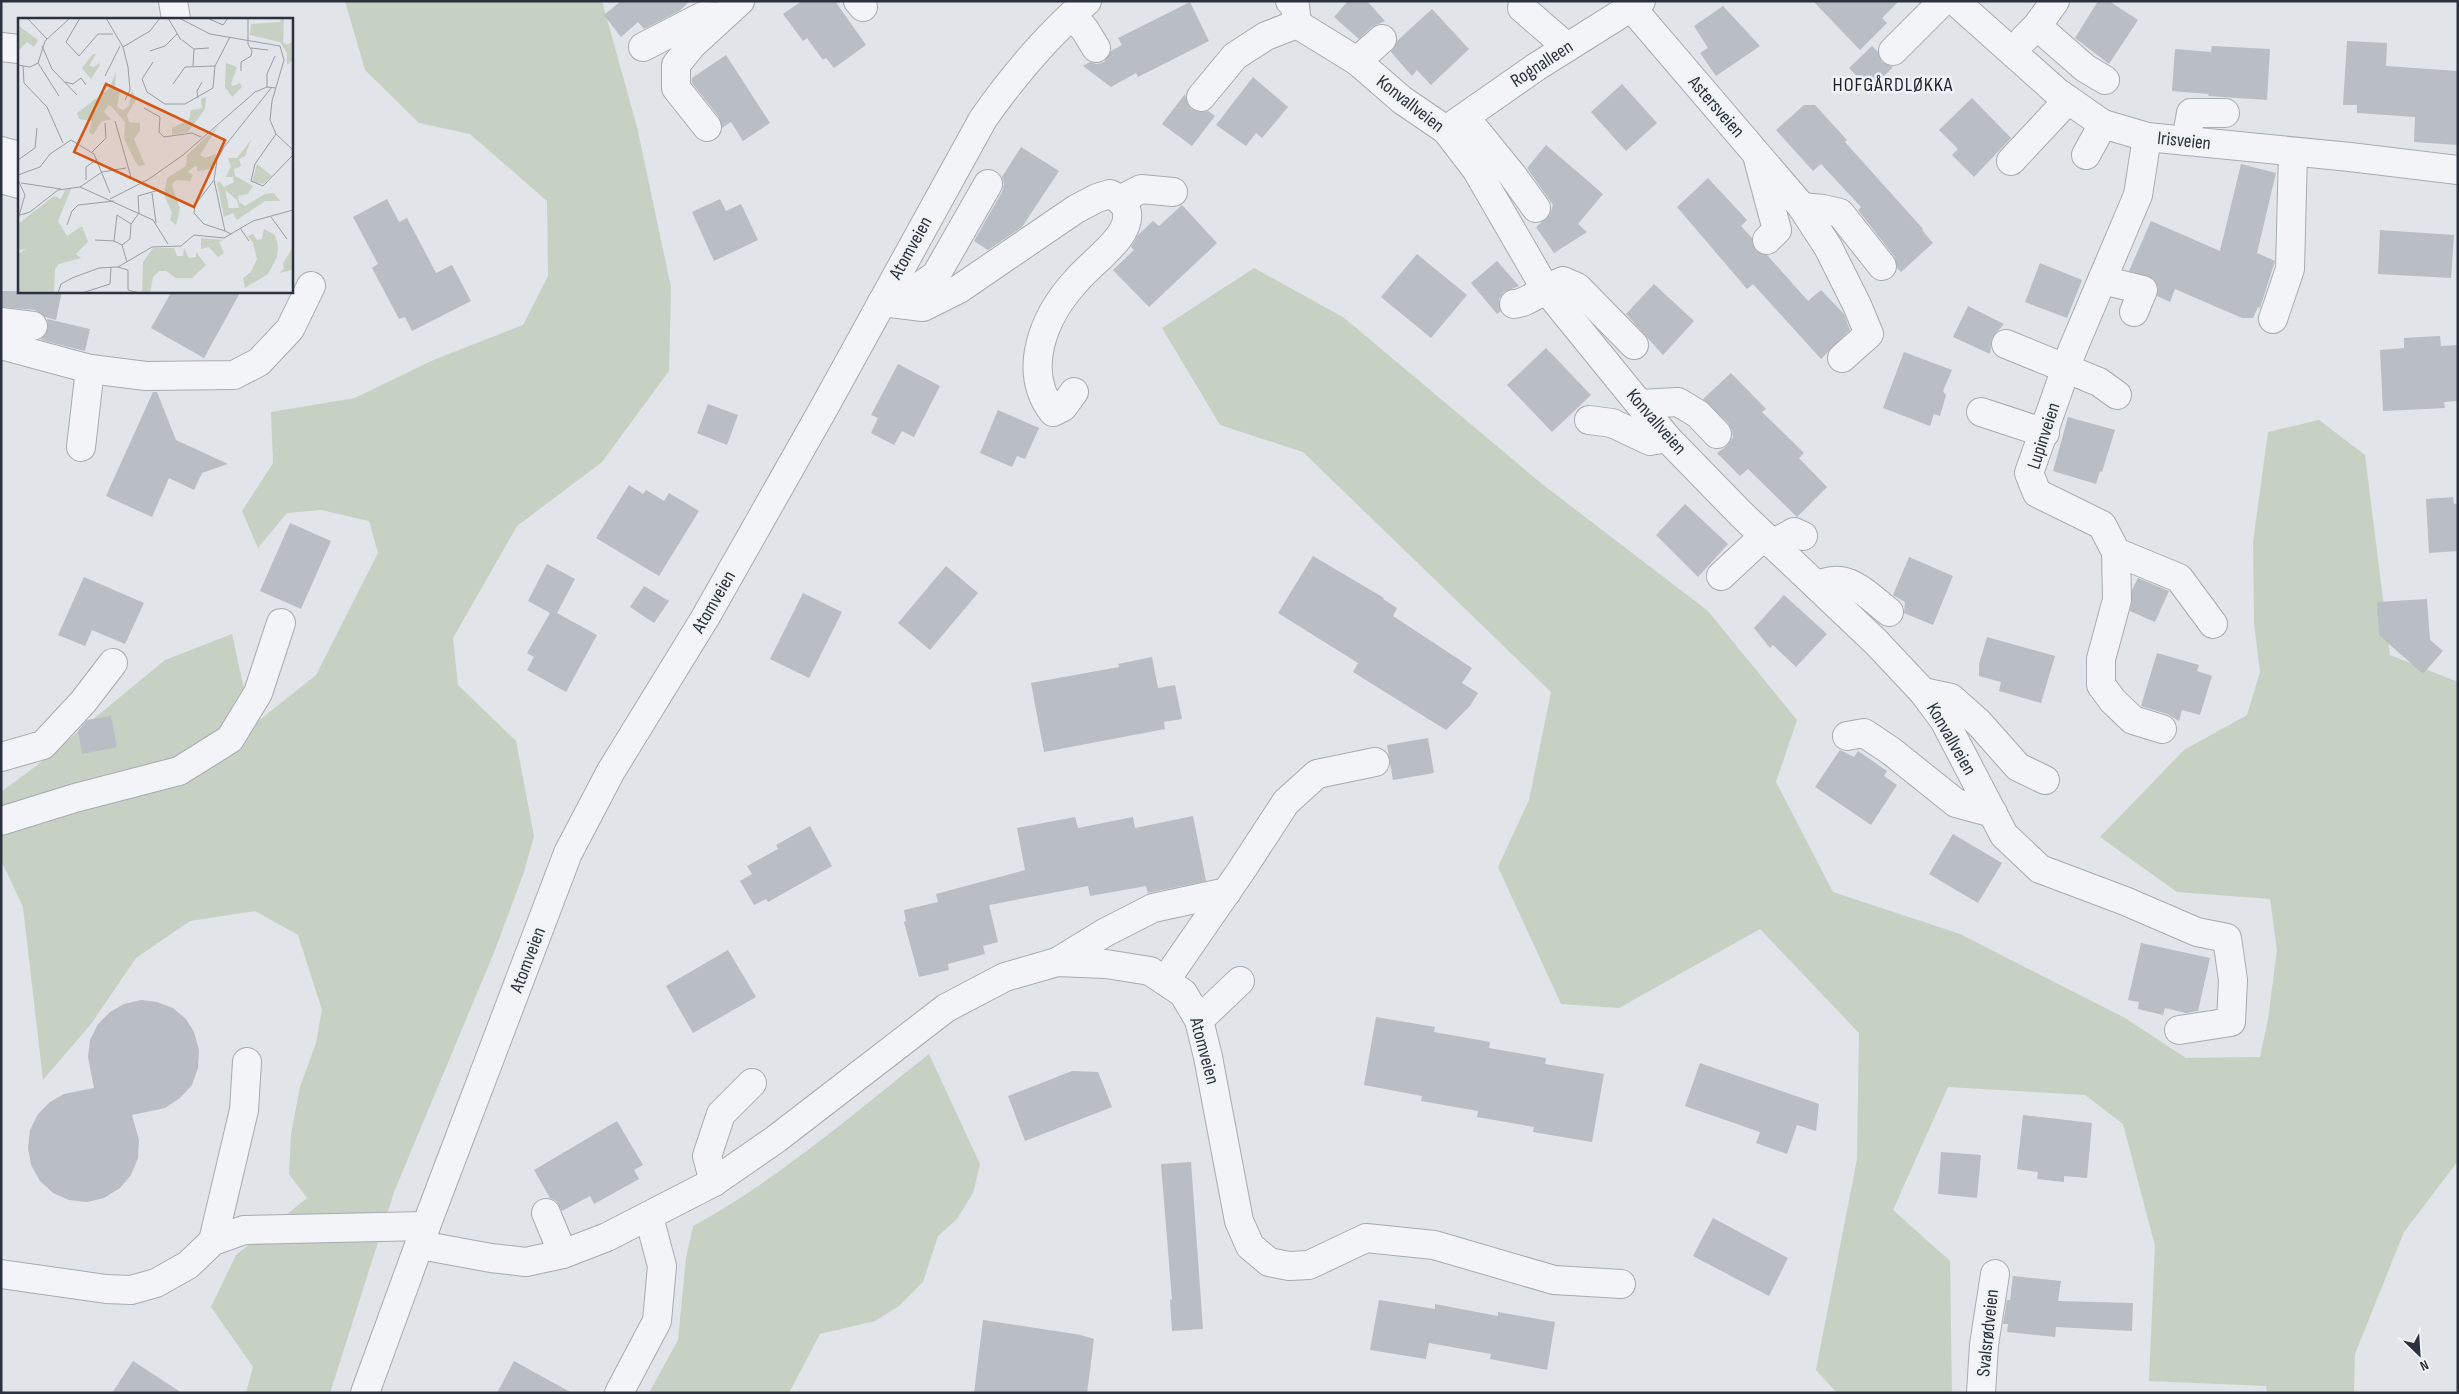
<svg xmlns="http://www.w3.org/2000/svg" width="2459" height="1394" font-family="'Sofia Sans Condensed',sans-serif">
  <style>
    .green { fill: #c6d1c3 }
    .building { fill: #b9bdc4 }
    .lines { fill: none; stroke-linecap: round; stroke-linejoin: round }
    .minor-casing { stroke: #a7abb2; stroke-width: 30 }
    .minor { stroke: #f3f4f7; stroke-width: 28 }
    .labels { text-anchor: middle; dominant-baseline: central; stroke-width: 5; stroke-linejoin: round; paint-order: stroke }
    .street-label { font-size: 19px; fill: #2b323e; stroke: #f0f3f6 }
    .neighbourhood-label { font-size: 20px; letter-spacing: 1px; fill: #1d232f; stroke: #f0f3f6 }
    .inset-road { fill: none; stroke: #989da4; stroke-width: 1 }
    .view { fill: #d55511; fill-opacity: 0.15; stroke: #d55511; stroke-width: 2.5 }
    .inset-edge { fill: none; stroke: #2b323e; stroke-width: 2.5 }
  </style>
  <rect width="100%" height="100%" fill="#e1e4e8"/>
  <g class="green">
    <polygon points="345,1 602,1 637,127 671,287 669,371 602,462 517,526 453,638 458,685 516,741 534,836 524,872 495,950 394,1192 330,1393 246,1393 253,1367 211,1307 236,1255 307,1198 289,1174 291,1134 300,1087 316,1043 322,1010 298,935 255,911 190,921 136,958 91,1024 43,1080 23,907 1,860 1,792 40,763 165,660 232,634 252,726 316,675 378,553 369,521 321,510 287,513 258,548 242,511 273,463 271,412 355,398 431,361 523,325 548,276 547,201 470,134 419,123 365,70"/>
    <polygon points="1254,268 1343,317 1542,484 1708,611 1797,720 1776,782 1833,892 1960,934 2125,1018 2186,1058 2260,1057 2268,1019 2277,950 2270,899 2177,892 2100,837 2184,750 2247,715 2260,672 2254,623 2253,542 2268,432 2319,420 2365,455 2390,655 2458,682 2458,1161 2404,1232 2355,1354 2354,1393 2267,1393 2266,1386 2149,1381 2155,1246 2123,1124 2085,1095 1948,1087 1893,1210 1950,1261 1952,1393 1837,1393 1816,1370 1857,1159 1859,1033 1760,929 1619,1008 1561,1004 1498,867 1529,800 1551,692 1303,452 1220,425 1162,328"/>
    <path d="M929,1054L980,1164L973,1193L957,1219L938,1236L923,1282L899,1306L875,1321L820,1334L789,1393H649L678,1340L686,1258L693,1226C779,1179 853,1114 929,1054Z"/>
  </g>
  <g class="building">
    <polygon points="621,1 690,1 679,11 644,29 638,22 621,37 604,15"/>
    <polygon points="802,1 835,1 866,45 834,68 826,58 823,60 807,38 803,41 783,14"/>
    <polygon points="1348,1 1367,1 1385,21 1372,27 1359,39 1334,17"/>
    <polygon points="1813,1 1899,1 1882,18 1887,23 1860,50"/>
    <polygon points="2098,1 2109,1 2138,20 2109,64 2075,38"/>
    <polygon points="1190,2 1209,41 1138,77 1136,73 1111,87 1083,66 1090,62 1097,64 1104,62 1111,51 1122,45 1118,38"/>
    <polygon points="1723,6 1760,46 1716,76 1700,53 1708,48 1694,26"/>
    <polygon points="1432,9 1469,49 1431,85 1417,70 1412,76 1391,52 1397,41"/>
    <polygon points="2347,41 2387,43 2386,66 2458,71 2458,145 2414,142 2415,117 2357,113 2357,105 2343,105"/>
    <polygon points="1872,46 1878,52 1882,62 1893,67 1870,90 1849,68"/>
    <polygon points="2212,46 2270,49 2267,100 2208,96 2209,94 2172,91 2175,49 2211,52"/>
    <polygon points="726,55 770,123 743,141 731,122 722,128 719,117 692,83 692,78"/>
    <polygon points="1253,77 1288,107 1262,138 1256,133 1246,146 1216,125"/>
    <polygon points="1622,84 1657,123 1626,151 1591,112"/>
    <polygon points="1185,94 1187,103 1191,109 1199,112 1208,111 1215,116 1192,146 1162,124"/>
    <polygon points="1972,98 2011,138 1974,177 1952,155 1958,149 1939,130"/>
    <polygon points="1804,105 1815,105 1847,140 1845,142 1923,229 1922,230 1933,243 1901,272 1897,268 1894,256 1858,210 1861,207 1821,164 1813,171 1776,130"/>
    <polygon points="1546,145 1603,194 1578,224 1587,232 1554,253 1536,227 1550,215 1553,205 1527,168"/>
    <polygon points="1021,147 1059,171 1022,227 988,250 974,241 1002,192 1004,184 1002,177"/>
    <polygon points="2241,164 2276,173 2257,253 2275,261 2260,308 2258,307 2253,318 2242,318 2175,289 2170,302 2157,296 2158,287 2154,279 2129,271 2151,221 2220,251"/>
    <polygon points="1708,178 1747,220 1741,226 1752,238 1756,251 1767,255 1808,301 1821,290 1844,314 1850,330 1821,359 1753,284 1747,289 1677,207"/>
    <polygon points="387,199 399,222 407,218 436,273 452,265 471,301 412,331 405,317 399,319 372,268 378,264 353,217"/>
    <polygon points="720,199 726,211 741,204 758,240 714,261 692,212"/>
    <polygon points="1182,205 1217,243 1149,307 1113,270 1134,250 1131,247 1138,235 1153,221 1159,226"/>
    <polygon points="2380,230 2454,235 2451,278 2378,274"/>
    <polygon points="1417,254 1467,295 1431,338 1381,297"/>
    <polygon points="1497,261 1519,286 1504,292 1499,299 1501,311 1497,314 1471,283"/>
    <polygon points="2040,263 2082,280 2067,318 2025,302"/>
    <polygon points="1654,284 1694,321 1663,355 1626,314"/>
    <polygon points="1,291 62,291 56,320 45,317 35,310 1,307"/>
    <polygon points="172,291 241,291 204,358 151,328"/>
    <polygon points="1968,306 2004,324 1992,338 1990,354 1953,337"/>
    <polygon points="47,319 90,329 85,351 41,340 48,328"/>
    <polygon points="2440,336 2441,346 2458,345 2458,401 2444,402 2445,408 2383,411 2380,350 2404,348 2404,338"/>
    <polygon points="1546,348 1591,395 1552,432 1507,385"/>
    <polygon points="1904,352 1952,370 1943,391 1946,395 1940,416 1934,414 1930,426 1883,408"/>
    <polygon points="898,364 940,386 914,437 902,431 894,445 871,433 878,418 871,415"/>
    <polygon points="1731,373 1766,409 1762,412 1804,453 1799,458 1827,487 1797,517 1748,469 1740,476 1717,453 1728,445 1733,437 1732,430 1728,423 1703,399"/>
    <polygon points="153,392 157,392 176,440 228,464 202,473 194,490 169,478 152,517 106,496"/>
    <polygon points="708,404 738,415 727,445 697,433"/>
    <polygon points="998,410 1039,428 1025,459 1017,456 1012,467 980,453"/>
    <polygon points="2068,417 2115,430 2102,472 2100,471 2096,484 2053,471"/>
    <polygon points="629,485 643,494 646,490 664,501 669,493 699,511 659,576 596,538"/>
    <polygon points="2453,497 2454,504 2458,503 2458,551 2429,553 2426,499"/>
    <polygon points="1685,504 1728,544 1698,577 1656,535"/>
    <polygon points="290,523 331,541 301,609 260,591"/>
    <polygon points="1313,556 1384,598 1383,599 1397,608 1393,616 1472,668 1462,683 1478,693 1470,706 1446,730 1353,672 1358,663 1278,613"/>
    <polygon points="1909,557 1953,576 1933,625 1904,613 1905,602 1893,595"/>
    <polygon points="547,564 575,579 557,613 597,635 566,692 527,670 534,657 527,653 550,613 528,601"/>
    <polygon points="946,566 978,593 930,650 898,623"/>
    <polygon points="84,577 144,603 125,644 92,630 85,646 58,635"/>
    <polygon points="2138,578 2169,591 2155,622 2130,611 2132,590"/>
    <polygon points="644,586 669,601 654,623 630,607"/>
    <polygon points="803,593 842,612 809,678 770,659"/>
    <polygon points="1784,595 1827,634 1796,667 1773,645 1770,648 1754,628"/>
    <polygon points="2427,599 2430,640 2443,651 2423,674 2379,635 2377,602"/>
    <polygon points="1987,637 2055,656 2041,703 1999,691 2001,682 1979,676 1979,664"/>
    <polygon points="2157,653 2199,665 2197,671 2212,676 2200,715 2182,710 2179,721 2167,714 2141,706"/>
    <polygon points="1152,657 1158,688 1175,685 1182,719 1164,722 1165,729 1044,752 1031,683 1119,667 1118,664"/>
    <polygon points="111,716 117,747 82,754 78,731 87,720"/>
    <polygon points="1428,738 1434,773 1393,780 1387,745"/>
    <polygon points="1840,750 1854,757 1858,751 1887,771 1884,776 1897,785 1871,825 1815,787"/>
    <polygon points="1193,816 1206,881 1148,893 1146,886 1090,896 1088,886 989,905 998,942 983,946 985,954 948,964 949,970 919,977 904,922 906,921 904,910 938,902 936,894 1025,870 1017,828 1075,817 1078,828 1133,817 1135,828"/>
    <polygon points="810,826 832,866 768,902 766,899 754,905 740,881 752,874 747,866 778,849 776,845"/>
    <polygon points="1953,834 2002,863 1978,903 1929,874"/>
    <polygon points="2141,943 2210,958 2198,1011 2186,1013 2165,1008 2163,1015 2138,1009 2139,1002 2128,1000"/>
    <polygon points="728,950 756,997 693,1033 666,986"/>
    <polygon points="141,1000 157,1002 173,1008 186,1019 194,1032 199,1050 198,1068 192,1085 180,1098 165,1108 132,1115 139,1140 138,1158 131,1175 120,1188 104,1198 87,1202 69,1200 53,1193 40,1181 31,1165 28,1148 30,1130 38,1114 50,1102 64,1094 94,1088 88,1057 90,1040 98,1024 110,1012 124,1004"/>
    <polygon points="1376,1017 1435,1027 1434,1032 1490,1042 1489,1048 1546,1058 1545,1064 1604,1074 1592,1142 1533,1132 1534,1127 1477,1117 1478,1111 1421,1101 1422,1096 1364,1085"/>
    <polygon points="1700,1063 1819,1104 1816,1131 1797,1125 1787,1154 1756,1143 1760,1132 1685,1106"/>
    <polygon points="1072,1071 1098,1072 1112,1107 1025,1141 1008,1096"/>
    <polygon points="2023,1115 2092,1123 2087,1178 2064,1176 2064,1182 2037,1179 2038,1172 2017,1169"/>
    <polygon points="617,1121 643,1165 634,1170 639,1179 594,1204 590,1196 562,1211 556,1201 550,1198 534,1170"/>
    <polygon points="1941,1152 1981,1155 1977,1198 1938,1194"/>
    <polygon points="1191,1162 1203,1329 1172,1331 1170,1299 1172,1300 1161,1164"/>
    <polygon points="1713,1218 1788,1258 1769,1296 1693,1256"/>
    <polygon points="2013,1276 2061,1281 2058,1301 2133,1303 2132,1331 2056,1327 2055,1337 2007,1332 2008,1324 2003,1324 2007,1300 2010,1300"/>
    <polygon points="1379,1300 1435,1309 1435,1304 1498,1316 1498,1312 1555,1322 1547,1370 1490,1359 1491,1354 1429,1343 1426,1359 1370,1350"/>
    <polygon points="983,1320 1081,1335 1094,1339 1087,1393 974,1393"/>
    <polygon points="133,1361 182,1393 112,1393"/>
    <polygon points="514,1361 572,1393 497,1393"/>
  </g>
  <g class="lines">
    <defs>
      <g id="minor">
        <polyline points="173,1 176,19"/>
        <polyline points="858,1 863,7"/>
        <polyline points="1290,1 1295,6 1297,24"/>
        <polyline points="1955,1 2057,92 2103,124 2147,137 2350,157 2458,170"/>
        <polyline points="1631,7 1802,207 1828,247 1857,305 1869,334 1842,358"/>
        <polyline points="1522,8 1567,47"/>
        <polyline points="1072,15 1085,30 1096,48"/>
        <polyline points="1297,24 1357,61 1402,100 1446,130 1476,169 1545,288 1667,438 1741,514 1876,642 1923,692 1944,720 2004,835 2040,869 2125,901 2197,932 2227,938 2233,980 2231,1022 2179,1030"/>
        <polyline points="2037,26 2085,68 2105,80"/>
        <polyline points="2024,39 2037,26 2055,1"/>
        <polyline points="1,47 19,49"/>
        <polyline points="643,47 703,16 720,17"/>
        <polyline points="1893,51 1943,1"/>
        <polyline points="1357,61 1382,39"/>
        <polyline points="1201,97 1235,56 1266,36 1297,24"/>
        <polyline points="1465,117 1513,176 1536,208"/>
        <polyline points="707,127 676,88 676,65 692,45 740,1"/>
        <polyline points="1446,130 1536,67 1641,1"/>
        <polyline points="2147,137 2138,195 2072,351 2029,473 2037,493 2102,525 2116,552 2117,600 2101,659 2101,685 2113,701 2133,720 2162,729"/>
        <polyline points="2186,141 2191,113 2225,113"/>
        <polyline points="1,151 19,156"/>
        <polyline points="2086,155 2103,124"/>
        <polyline points="1758,159 1777,230 1767,240"/>
        <polyline points="2011,161 2068,100"/>
        <polyline points="1,179 19,184"/>
        <polyline points="1122,199 1141,189 1173,192"/>
        <polyline points="1802,207 1823,209 1840,213 1882,266"/>
        <polyline points="2102,280 2143,290 2134,312"/>
        <path d="M882,302L923,307L959,289L1076,209L1097,198L1110,194C1130,203 1132,219 1119,237C1107,253 1089,266 1076,281C1044,316 1021,370 1053,412L1063,407L1074,392"/>
        <polyline points="896,303 936,275 988,184"/>
        <path d="M1514,304C1525,304 1550,286 1563,281L1577,287L1634,345"/>
        <polyline points="2273,319 2290,269 2293,152"/>
        <polyline points="1,322 33,326"/>
        <polyline points="2006,344 2099,382 2117,395"/>
        <polyline points="1,345 90,369 146,376 234,375 259,362 290,329 311,286"/>
        <polyline points="1640,404 1678,402 1698,414 1717,434"/>
        <polyline points="1981,412 2045,433"/>
        <polyline points="1589,420 1612,423 1650,441 1667,438"/>
        <polyline points="81,447 90,369"/>
        <polyline points="1772,544 1794,532 1803,536"/>
        <polyline points="2116,552 2179,578 2213,624"/>
        <polyline points="1721,576 1764,536"/>
        <path d="M1817,586C1847,570 1866,594 1889,612"/>
        <polyline points="1923,692 1951,698 1979,723 2018,767 2045,780"/>
        <polyline points="1847,736 1864,733 1891,751 1956,803 1993,813"/>
        <polyline points="1,757 43,745 83,702 113,663"/>
        <polyline points="1,821 75,798 179,771 230,739 258,693 281,623"/>
        <polyline points="1057,962 1106,932 1153,908 1227,892"/>
        <polyline points="1165,981 1241,871 1286,802 1317,774 1375,762"/>
        <polyline points="1199,1020 1240,981"/>
        <polyline points="714,1182 707,1156 721,1114 752,1083"/>
        <polyline points="546,1213 563,1254"/>
        <polyline points="213,1241 244,1110 247,1062"/>
        <polyline points="420,1245 491,1258 526,1262 563,1254 607,1237 714,1182 776,1139 946,1008 1005,977 1057,962 1106,964 1150,971 1183,993 1199,1020 1208,1057 1239,1221 1250,1246 1269,1262 1289,1266 1309,1265 1366,1238 1434,1245 1554,1280 1621,1284"/>
        <polyline points="1,1274 106,1289 131,1290 156,1283 188,1265 213,1241 244,1230 426,1226"/>
        <path d="M365,1393L426,1226L568,853L611,771L705,618L825,406L983,119C1013,76 1047,36 1087,1"/>
        <polyline points="619,1393 657,1321 662,1266 649,1217"/>
        <polyline points="1981,1393 1984,1345 1995,1274"/>
      </g>
    </defs>
    <use href="#minor" class="minor-casing"/>
    <use href="#minor" class="minor"/>
  </g>
  <g class="labels">
    <g class="street-label">
      <text transform="translate(1542 64) rotate(-33)">Rognalleen</text>
      <text transform="translate(1410 104) rotate(38)">Konvallveien</text>
      <text transform="translate(1716 107) rotate(49)">Astersveien</text>
      <text transform="translate(2184 141) rotate(6)">Irisveien</text>
      <text transform="translate(911 248) rotate(-61)">Atomveien</text>
      <text transform="translate(1656 422) rotate(49)">Konvallveien</text>
      <text transform="translate(2044 436) rotate(-72)">Lupinveien</text>
      <text transform="translate(714 602) rotate(-60)">Atomveien</text>
      <text transform="translate(1951 739) rotate(60)">Konvallveien</text>
      <text transform="translate(528 960) rotate(-69)">Atomveien</text>
      <text transform="translate(1204 1051) rotate(75)">Atomveien</text>
      <text transform="translate(1988 1333) rotate(-84)">Svalsrødveien</text>
    </g>
    <g class="neighbourhood-label">
      <text x="1893" y="85">HOFGÅRDLØKKA</text>
    </g>
  </g>
  <g transform="translate(18 18)">
    <rect width="275" height="275" fill="#e1e4e8"/>
    <path d="M263,0H266L265,24L269,27L275,23V42L269,47V35L262,24L232,17L233,6L262,4ZM1,8L20,22L16,29L9,24L0,33ZM75,36H78L71,48L76,49L81,45L82,47L73,61L64,50ZM208,45L219,49L213,66L215,68L222,65L224,69L214,79L207,69ZM98,53L97,70L102,73L99,89L105,92L111,88L114,71L118,82L109,97L111,104L122,105V113L116,121L127,147L121,148L117,143L106,121L107,104L93,88L90,87L86,94L93,101L83,104L75,117L71,114L74,103L61,101L59,95L92,70ZM188,79L187,91L170,114L154,117V110L171,102L173,92L184,90L183,81ZM200,108L182,137L187,140L198,136L195,150L182,153H179V148L175,149L170,154L175,157L172,163L158,162L154,167L162,191L158,207L152,202L154,195L146,177L149,160L168,148L169,137ZM233,122L227,138L221,141L223,148L216,151L217,158L235,168L230,176L220,178L221,184L227,188L247,176L256,175L262,183H247L219,202L215,195L206,199L199,165L201,163L206,169L216,164L215,159H208L213,148L210,140H219ZM207,172L219,182L221,190H211ZM239,146L254,158L245,166L234,164ZM53,171L40,203L49,218L64,208L70,224L58,236L63,240L41,246L37,251L36,275H1L0,236L8,231L2,232L0,229V206L36,178L43,181L47,172ZM246,211L257,217L260,228L259,239L250,256L227,270L225,260L233,254L239,241L235,225L230,218L235,216L239,222L244,221ZM183,220L204,222L201,224L206,235L200,239L191,229L183,231ZM275,229V252L261,255L266,251L265,245ZM135,230H156L159,238H165L166,230L171,240L178,239V234L188,247L174,260H158L148,253H141L135,259L132,275H124L125,244Z" fill="#c6d1c3" fill-rule="evenodd"/>
    <path class="inset-road" d="M9,0L29,21M62,0L48,24L61,38L80,16H95M88,0L105,29L110,49L112,72L107,82M150,0L163,22M161,0L192,16L262,28L266,42L254,83L252,102L258,116L275,132M189,0L205,7L210,0M164,22L176,31M24,28L34,51L59,77M105,29L132,13L142,0M233,30L250,32M132,33L147,28L159,16M135,44L124,61L129,74L147,86H167L195,70L197,48L212,19M20,45L41,78M0,47L12,49L20,45L27,23L52,0M5,48L6,65L29,89L45,125M175,48L176,31L191,30M223,53V44L233,38L234,33L230,26V0M87,58L102,28M47,64L55,66L63,60L68,67M155,66L167,49L197,48M249,69V56L257,38M180,80L179,73L184,64M126,90L142,99L141,114L146,119L174,115L183,119M97,103L113,159M258,116L237,146L233,163L245,168L275,137M74,134L88,120L87,105M0,142L17,130L19,110M0,157L22,149L32,136L53,122L76,136L92,175M0,162L7,177L0,201M68,162V149L79,141M196,162L177,187L176,195L186,206L207,213M3,165L43,171M62,169L84,154L108,150M134,175L138,205M92,181L131,161L165,137L237,74L249,69L258,70M121,195L120,178L141,172M2,197L12,194L40,172L62,169L135,202L150,226M253,199L269,221M49,207L54,193L60,187L96,183M222,210L231,223M213,216L207,213L196,162L199,142L206,129L254,69M77,222L96,223M104,227L96,223L99,197L113,206M109,244L104,227L112,221L113,206L121,195M100,249L110,252V272L122,275M40,275L43,266L54,260L81,250L100,249L134,229L163,228L176,217L206,220L235,203L275,192M64,275L92,266L93,249"/>
    <path class="view" d="M88,66L207,122L176,189L56,134Z"/>
    <rect width="275" height="275" class="inset-edge"/>
  </g>
  <rect width="2459" height="1394" fill="none" stroke="#2b323e" stroke-width="5"/>
  <g transform="translate(2419 1354) rotate(155)" stroke="#f0f3f6" stroke-width="4" paint-order="stroke">
  <path d="M0-4L9 19L0 12L-9 19Z" fill="#2b323e"/>
  <text y="-8" font-size="14" font-weight="bold" text-anchor="middle" fill="#2b323e">N</text>
  </g>
</svg>
